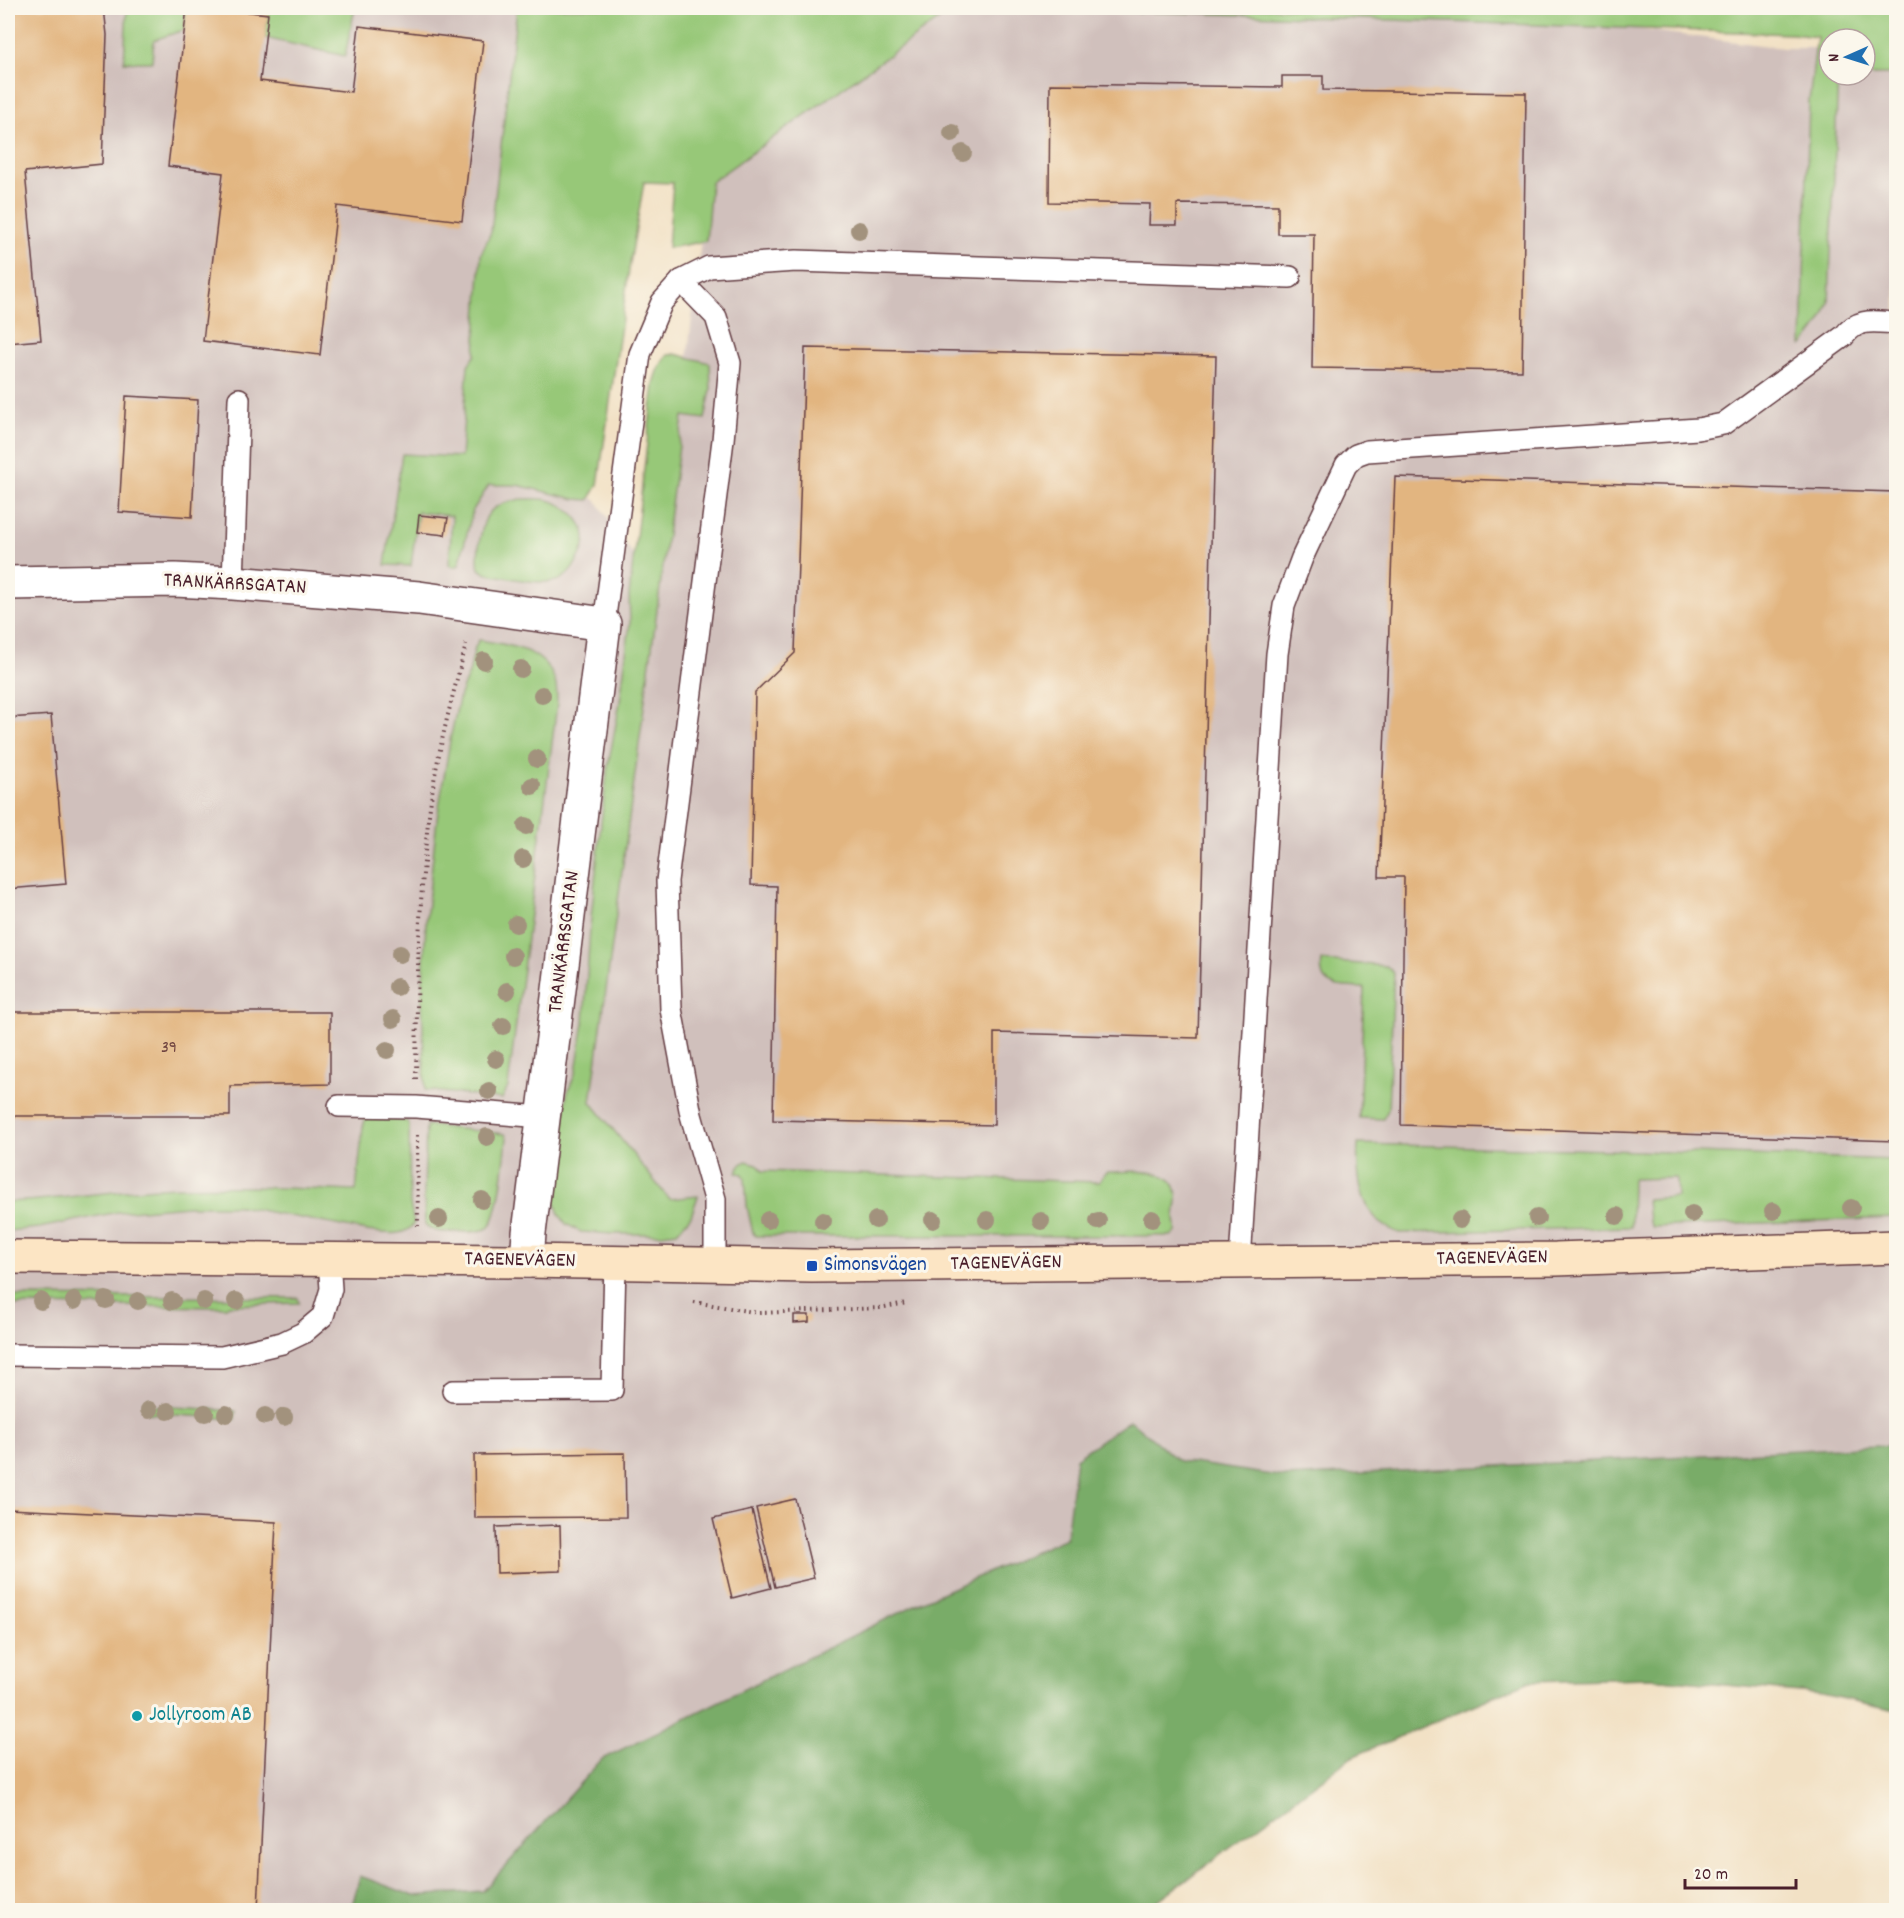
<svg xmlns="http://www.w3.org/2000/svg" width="1904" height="1918" font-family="Dekko,sans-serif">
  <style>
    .industrial { fill: #d0c0bc }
    .green { fill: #97c878; stroke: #707452; stroke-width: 1.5 }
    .forest { fill: #79ac68; stroke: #62664a; stroke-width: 1.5 }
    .building { fill: #e2b580 }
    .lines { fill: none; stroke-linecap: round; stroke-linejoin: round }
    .lane-casing { stroke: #633c42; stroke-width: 24 }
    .street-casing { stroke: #633c42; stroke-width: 36 }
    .secondary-casing { stroke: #633c42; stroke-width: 36 }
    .path { stroke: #633c42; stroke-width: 4; stroke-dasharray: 1.5 4.5; stroke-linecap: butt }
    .lane { stroke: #fff; stroke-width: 21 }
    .street { stroke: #fff; stroke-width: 33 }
    .secondary { stroke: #fce5c4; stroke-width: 33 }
    .tree { fill: #a2927d }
    .transit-dot { fill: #1a4fb4; stroke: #fbf7ec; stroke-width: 2 }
    .culture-dot { fill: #0f9aa8; stroke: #fbf7ec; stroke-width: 2 }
    .labels { text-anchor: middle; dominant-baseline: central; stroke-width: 6; stroke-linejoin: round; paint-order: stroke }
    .number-label { font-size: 18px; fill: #704440 }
    .street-label { font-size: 21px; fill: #4a1f2b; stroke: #fbf7ec }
    .transit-label { font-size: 21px; fill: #164399; stroke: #fbf7ec; text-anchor: start }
    .culture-label { font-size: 21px; fill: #0d838f; stroke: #fbf7ec; text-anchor: start }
  </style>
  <rect width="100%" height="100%" fill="#fbf7ec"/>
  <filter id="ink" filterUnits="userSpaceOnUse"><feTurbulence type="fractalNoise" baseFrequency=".0167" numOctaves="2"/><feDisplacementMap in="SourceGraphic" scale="12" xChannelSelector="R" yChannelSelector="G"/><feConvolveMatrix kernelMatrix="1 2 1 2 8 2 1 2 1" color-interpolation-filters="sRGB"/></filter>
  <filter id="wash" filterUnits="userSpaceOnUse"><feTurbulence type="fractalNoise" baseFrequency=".008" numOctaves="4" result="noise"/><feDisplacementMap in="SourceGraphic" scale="24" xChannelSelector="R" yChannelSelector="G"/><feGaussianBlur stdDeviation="1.35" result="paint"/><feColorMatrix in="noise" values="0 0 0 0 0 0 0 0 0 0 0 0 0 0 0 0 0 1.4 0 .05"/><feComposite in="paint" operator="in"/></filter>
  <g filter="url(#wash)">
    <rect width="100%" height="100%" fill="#f2e1c5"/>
    <polygon class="industrial" points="8,8 524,8 487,456 596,500 660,594 709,171 924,8 1469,8 1784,48 1829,48 1829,75 1865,75 1865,48 1896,47 1896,1445 1286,1477 1179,1461 1130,1420 1076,1458 1066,1538 921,1602 602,1759 483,1891 414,1896 360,1876 351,1910 8,1910"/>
    <g class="green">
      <polygon points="127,8 187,8 184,30 154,40 152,62 124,62"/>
      <polygon points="215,8 355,8 345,56 265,38 268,14"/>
      <path d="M517,8H1896V75H1865V39H1829V75H1855L1838,76L1829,302C1824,320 1814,333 1802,346L1809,101L1817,37L1793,34L1191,13L1016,10L951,11L711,182L706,241L668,248L673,183L644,182L630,263L598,485L589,500L575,499L517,485H489L473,510L459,565L454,567L449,565L452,516L418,512L411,566L385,565L402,454L461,457L468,365L475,355L481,254L491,232Z"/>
      <path d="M675,354L710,363L711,390L705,419L683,416L591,1102L669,1199L698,1196L691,1216L677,1232L662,1234H614L581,1232L566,1224L559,1214L555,1203L556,1172L567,1094L576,1071L584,1022L590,928L601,823L608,766L620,702L630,622L629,596L654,384C657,373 660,363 668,355Z"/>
      <path d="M520,499C529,499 538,498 548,500C564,504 584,519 585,537C585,546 581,555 576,563C572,571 564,579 556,581C539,585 505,577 487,574L479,569C476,556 481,523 489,513C496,504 510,502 520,499Z"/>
      <path d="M479,640C510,645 548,649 556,685C557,691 557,698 557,704L508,1087L502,1099L425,1090L422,1001L426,921L437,819L451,735L460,694L469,673L475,647Z"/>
      <path d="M1322,961L1386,966L1394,973L1388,1110L1383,1119L1359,1118L1364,988C1343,986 1317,991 1322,961Z"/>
      <path d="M370,1118L407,1121L409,1124L410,1203L414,1224C405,1238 381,1233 367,1231L239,1206H188L118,1212L39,1228L8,1231V1202C66,1200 123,1188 181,1187C240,1185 298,1189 356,1191L363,1127L365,1120Z"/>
      <path d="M426,1125L505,1134L507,1138C505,1155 500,1220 488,1228C480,1233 465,1232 456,1232C445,1232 433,1233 425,1225L424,1195Z"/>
      <path d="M1358,1144L1608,1150L1896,1160V1218L1652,1227L1649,1222L1647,1199L1677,1197L1676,1178L1632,1179L1631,1227L1400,1233C1361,1221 1356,1178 1358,1144Z"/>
      <path d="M746,1161L757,1164L763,1171L1099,1182L1104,1174L1108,1172C1129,1172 1174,1165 1177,1194C1178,1203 1175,1210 1175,1218C1175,1223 1177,1227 1176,1232L1171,1236H755L753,1233L747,1206L745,1179L743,1174L737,1173L739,1166Z"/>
      <polygon points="8,1296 298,1298 299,1303 229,1305 226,1307 8,1305"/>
      <polygon points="144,1405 236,1411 235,1419 149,1413"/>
    </g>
    <polygon class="forest" points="1130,1420 1179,1461 1286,1477 1896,1445 1896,1710 1821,1694 1650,1678 1530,1681 1352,1757 1145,1910 351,1910 360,1876 414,1896 483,1891 602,1759 921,1602 1066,1538 1076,1458"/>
    <g id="blocks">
      <g class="building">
        <polygon points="8,8 104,8 107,35 102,164 25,172 41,340 8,343"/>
        <polygon points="187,8 215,8 268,14 260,81 351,92 359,26 483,41 462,221 337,206 320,355 203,341 223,173 168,166"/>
        <polygon points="1282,76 1323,76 1323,90 1526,93 1522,371 1312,368 1314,234 1278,234 1278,205 1177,204 1177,225 1149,225 1150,204 1049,202 1050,84 1282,87"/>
        <polygon points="805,348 1216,356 1198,1038 994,1033 994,1125 773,1120 777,886 751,885 755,692 795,653"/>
        <polygon points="126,396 198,400 192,517 119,512"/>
        <polygon points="1395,477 1896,492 1896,1141 1401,1125 1404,877 1379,877"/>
        <polygon points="419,515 448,518 445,535 417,532"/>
        <polygon points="51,715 66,884 8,889 8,718"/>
        <polygon points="8,1012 330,1012 330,1084 230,1086 230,1116 8,1116"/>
        <polygon points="794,1315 809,1315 809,1322 794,1323"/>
        <polygon points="625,1453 626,1517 475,1518 474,1455"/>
        <polygon points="795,1499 814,1578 775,1587 756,1508"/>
        <polygon points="8,1509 276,1522 258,1910 8,1910"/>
        <polygon points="752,1510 771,1588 732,1598 713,1519"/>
        <polygon points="560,1525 561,1571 497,1573 496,1527"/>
      </g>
    </g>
  </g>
  <g filter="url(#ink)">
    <use href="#blocks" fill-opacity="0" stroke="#633c42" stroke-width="1.5"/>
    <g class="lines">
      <defs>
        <g id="lane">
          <polyline points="681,281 716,317 730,363 723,440 667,881 671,1009 691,1115 715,1199 715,1263"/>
          <polyline points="233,583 239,399"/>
          <polyline points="604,624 640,354 662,302 681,281 709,267 796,261 1290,277"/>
          <polyline points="339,1106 416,1107 543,1117"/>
          <path d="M1240,1262L1277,654L1284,606L1302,558L1346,465L1356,455L1367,451L1698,429L1723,424L1844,336C1858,317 1875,322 1896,323"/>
          <polyline points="8,1355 222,1357 282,1343 303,1333 323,1316 331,1289 329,1260"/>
          <polyline points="453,1391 612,1390 615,1262"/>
        </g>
        <polyline id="street" points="8,583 175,580 233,583 419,598 604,624 529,1233 527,1261"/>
        <polyline id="secondary" points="8,1257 527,1261 812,1266 1556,1259 1896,1247"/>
      </defs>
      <use href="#lane" class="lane-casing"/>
      <use href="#street" class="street-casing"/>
      <use href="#secondary" class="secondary-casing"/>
      <g class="path">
        <path d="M416,1079C417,991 418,903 429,815C436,756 452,698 467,641"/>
        <polyline points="417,1135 418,1226"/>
        <polyline points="694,1302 759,1313 879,1308 907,1303"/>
      </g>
      <use href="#lane" class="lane"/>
      <use href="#street" class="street"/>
      <use href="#secondary" class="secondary"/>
    </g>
    <g class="tree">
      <circle cx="952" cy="133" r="9"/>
      <circle cx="963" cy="153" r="9"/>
      <circle cx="859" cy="230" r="9"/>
      <circle cx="484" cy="661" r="9"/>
      <circle cx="521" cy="669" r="9"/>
      <circle cx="542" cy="695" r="9"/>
      <circle cx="537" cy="759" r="9"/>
      <circle cx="532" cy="786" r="9"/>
      <circle cx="526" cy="826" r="9"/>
      <circle cx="523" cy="859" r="9"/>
      <circle cx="516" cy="924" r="9"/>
      <circle cx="400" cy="954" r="9"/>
      <circle cx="513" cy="956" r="9"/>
      <circle cx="397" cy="987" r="9"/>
      <circle cx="507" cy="991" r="9"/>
      <circle cx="393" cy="1019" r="9"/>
      <circle cx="503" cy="1026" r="9"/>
      <circle cx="387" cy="1050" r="9"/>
      <circle cx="496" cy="1059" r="9"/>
      <circle cx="489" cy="1091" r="9"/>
      <circle cx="487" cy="1137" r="9"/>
      <circle cx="482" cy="1200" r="9"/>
      <circle cx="1851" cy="1208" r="9"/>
      <circle cx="1773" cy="1211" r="9"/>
      <circle cx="1692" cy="1214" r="9"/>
      <circle cx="1617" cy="1216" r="9"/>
      <circle cx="1537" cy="1218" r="9"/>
      <circle cx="439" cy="1219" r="9"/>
      <circle cx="1152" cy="1219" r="9"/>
      <circle cx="768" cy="1220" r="9"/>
      <circle cx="876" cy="1220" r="9"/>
      <circle cx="933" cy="1220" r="9"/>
      <circle cx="987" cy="1220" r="9"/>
      <circle cx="1460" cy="1220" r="9"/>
      <circle cx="823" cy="1221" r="9"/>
      <circle cx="1041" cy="1221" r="9"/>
      <circle cx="1098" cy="1221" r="9"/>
      <circle cx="106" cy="1300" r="9"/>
      <circle cx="41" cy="1301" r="9"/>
      <circle cx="74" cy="1301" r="9"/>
      <circle cx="138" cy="1301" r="9"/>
      <circle cx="172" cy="1301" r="9"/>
      <circle cx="204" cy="1301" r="9"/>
      <circle cx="236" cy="1301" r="9"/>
      <circle cx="149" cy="1410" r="9"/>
      <circle cx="168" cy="1411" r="9"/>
      <circle cx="205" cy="1413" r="9"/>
      <circle cx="226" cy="1414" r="9"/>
      <circle cx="265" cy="1416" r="9"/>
      <circle cx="284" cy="1417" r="9"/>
    </g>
  </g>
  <rect class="transit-dot" x="806" y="1260" width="12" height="12" rx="3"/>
  <circle class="culture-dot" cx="137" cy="1716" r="6"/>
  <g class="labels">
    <g class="number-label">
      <text x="169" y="1048">39</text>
    </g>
    <g class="street-label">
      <text transform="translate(235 585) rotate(3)">TRANKÄRRSGATAN</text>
      <text transform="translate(565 942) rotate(-83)">TRANKÄRRSGATAN</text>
      <text transform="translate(1492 1259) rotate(-1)">TAGENEVÄGEN</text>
      <text transform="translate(520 1261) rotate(1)">TAGENEVÄGEN</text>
      <text transform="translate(1006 1264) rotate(-1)">TAGENEVÄGEN</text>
    </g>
    <g class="transit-label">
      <text x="824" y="1266">Simonsvägen</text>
    </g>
    <g class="culture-label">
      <text x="149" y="1716">Jollyroom AB</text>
    </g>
  </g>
  <rect width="1904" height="1918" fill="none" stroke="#fbf7ec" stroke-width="30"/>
  <g transform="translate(1847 57) rotate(267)"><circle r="28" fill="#fbf7ec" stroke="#b4a19f" stroke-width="1.5"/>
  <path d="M0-4.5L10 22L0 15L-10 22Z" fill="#1f6fb2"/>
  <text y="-9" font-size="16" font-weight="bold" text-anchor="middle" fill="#4a1f2b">N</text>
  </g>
  <path d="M1685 1879v9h111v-9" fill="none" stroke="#4a1f2b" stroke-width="3"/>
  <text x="1694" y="1879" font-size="18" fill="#4a1f2b" stroke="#fbf7ec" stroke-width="4.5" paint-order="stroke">20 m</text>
</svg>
